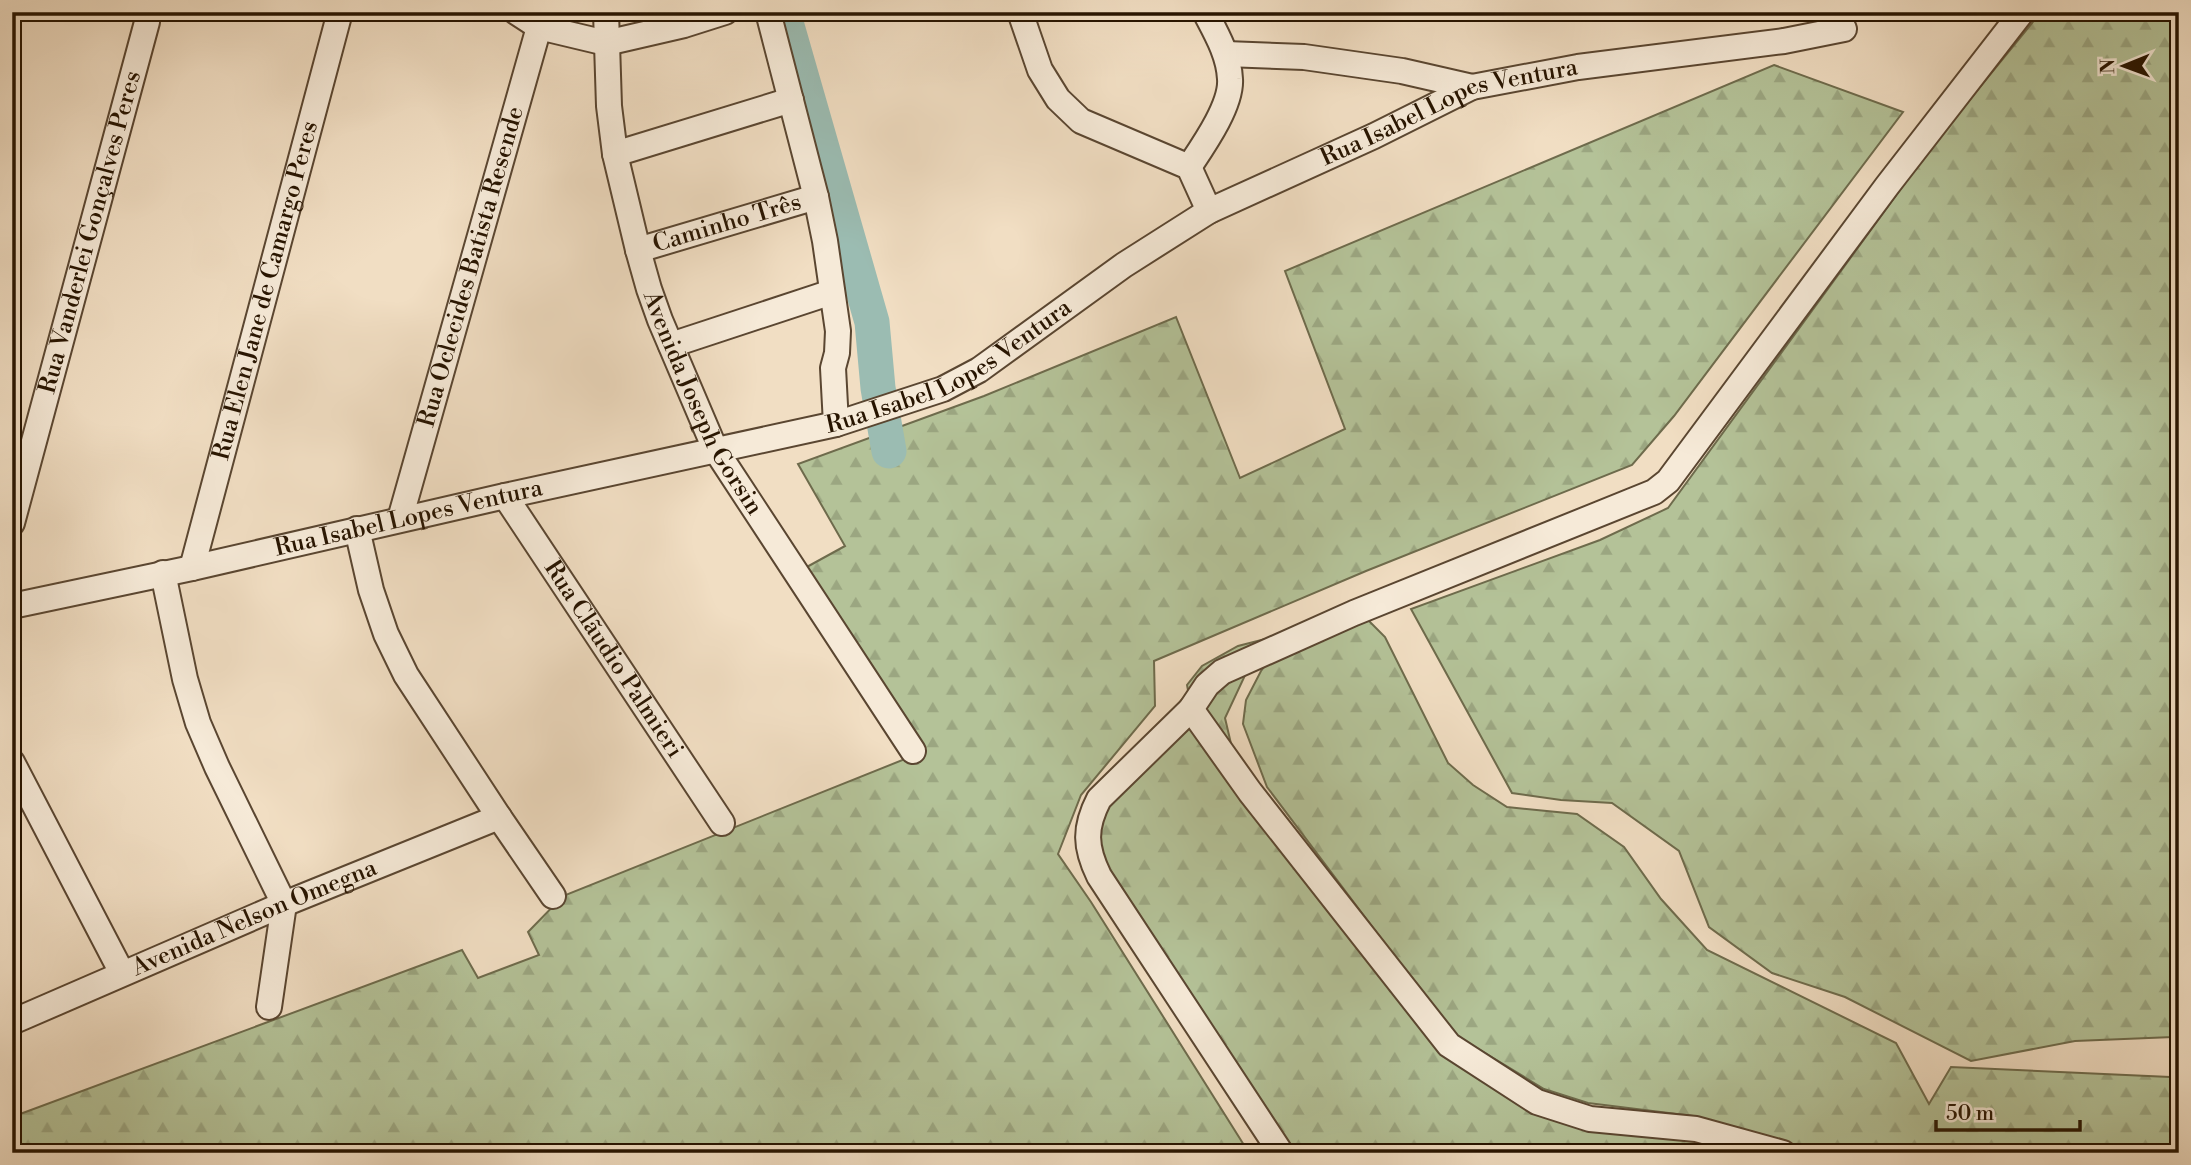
<svg xmlns="http://www.w3.org/2000/svg" width="2191" height="1165" font-family="'Libre Bodoni',serif">
  <style>
    .forest { fill: url(#forest-firs); stroke: #6e6b4c; stroke-width: 2 }
    .lines { fill: none; stroke-linecap: round; stroke-linejoin: round }
    .river { stroke: #9bbcb2; stroke-width: 35 }
    .minor-casing { stroke: #5a4631; stroke-width: 28 }
    .minor { stroke: #f6ead8; stroke-width: 24 }
    .labels { text-anchor: middle; dominant-baseline: central; stroke-width: 5; stroke-linejoin: round; paint-order: stroke }
    .street-label { font-size: 24px; fill: #271400; stroke: #f6ead8 }
  </style>
  <defs>
    <pattern id="forest-firs" width="22" height="20" patternUnits="userSpaceOnUse" patternTransform="scale(1.75)"><rect width="22" height="20" fill="#b4c298"/><path d="M5 1l3.5 6h-7zM16 11l3.5 6h-7z" fill="#9ba681"/></pattern>
  </defs>
  <rect width="100%" height="100%" fill="#f1dec3"/>
  <filter id="stains"><feTurbulence type="fractalNoise" baseFrequency=".00286" numOctaves="4"/><feColorMatrix values="0 0 0 0 .2 0 0 0 0 .09 0 0 0 0 .02 0 0 0 .5 -.17"/></filter>
  <radialGradient id="worn" r=".72"><stop offset=".6" stop-color="#630" stop-opacity="0"/><stop offset="1" stop-color="#630" stop-opacity=".3"/></radialGradient>
  <g class="forest">
    <polygon points="2041,12 2179,12 2179,1033 2173,1037 2075,1041 1971,1061 1845,997 1772,973 1709,927 1679,851 1612,803 1561,800 1512,793 1411,609 1600,540 1668,508 1935,142"/>
    <polygon points="1774,65 1903,112 1674,416 1632,465 1366,571 1154,661 1155,706 1081,795 1058,854 1091,902 1249,1153 20,1153 12,1143 12,1117 462,950 478,978 539,955 528,932 563,896 915,755 805,568 845,546 798,464 984,396 1176,317 1240,478 1345,429 1285,271"/>
    <polygon points="1368,620 1385,637 1448,763 1473,785 1507,807 1577,814 1624,847 1661,899 1707,950 1896,1043 1929,1104 1951,1067 2170,1077 2179,1082 2179,1153 1816,1153 1807,1148 1693,1116 1588,1103 1544,1089 1452,1033 1267,787 1243,724 1246,700 1261,671 1292,631"/>
    <polygon points="1273,637 1247,671 1225,718 1236,765 1191,706 1187,685 1202,666 1238,646"/>
    <polygon points="1175,709 1438,1047 1530,1109 1693,1140 1739,1153 1289,1153 1100,857 1099,816"/>
  </g>
  <g class="lines">
    <polyline class="river" points="783,12 872,322 878,388 889,451"/>
    <defs>
      <g id="minor">
        <polyline points="516,12 539,27 606,43 684,25 725,12"/>
        <path id="s1" d="M606,12L609,106L615,154L638,250L649,289L660,320L715,449L913,751"/>
        <polyline points="768,12 816,197 825,241 838,331 837,353 833,368 836,424"/>
        <polyline points="1020,12 1040,70 1058,99 1081,121 1189,167 1209,211"/>
        <polyline points="1226,54 1304,57 1402,71 1472,87"/>
        <polyline points="615,154 791,100"/>
        <path d="M1189,167C1203,146 1232,105 1230,79C1229,55 1216,33 1205,12"/>
        <path id="s2" d="M638,250L816,197"/>
        <polyline points="671,345 832,292"/>
        <path id="s3" d="M505,496L722,823"/>
        <path id="s4" d="M400,519L539,27L541,12"/>
        <path id="s5" d="M12,523L147,22"/>
        <polyline points="357,529 371,590 386,634 406,675 499,817 553,896"/>
        <path id="s6" d="M192,568L340,12"/>
        <polyline points="163,573 185,679 198,723 217,767 284,904 269,1007"/>
        <path id="s7" d="M12,606L192,568L505,496L836,424L943,389L979,370L1124,265L1209,211L1374,136L1472,87L1578,67L1784,41L1844,29"/>
        <polyline points="1191,709 1250,792 1449,1045 1537,1102 1590,1119 1696,1129 1783,1153"/>
        <polyline points="12,762 122,973"/>
        <path id="s8" d="M12,1022L284,904L499,817"/>
        <path d="M1281,1153L1099,876C1085,847 1084,828 1099,799L1191,709L1207,685L1222,672L1354,613L1654,492L1668,481L1887,186L2022,12"/>
      </g>
    </defs>
    <use href="#minor" class="minor-casing"/>
    <use href="#minor" class="minor"/>
  </g>
  <g class="labels">
    <g class="street-label">
      <text stroke="none"><textPath href="#s7" startOffset="1538">Rua Isabel Lopes Ventura</textPath></text>
      <text stroke="none"><textPath href="#s2" startOffset="93">Caminho Três</textPath></text>
      <text stroke="none"><textPath href="#s5" startOffset="301">Rua Vanderlei Gonçalves Peres</textPath></text>
      <text stroke="none"><textPath href="#s4" startOffset="262">Rua Oclecides Batista Resende</textPath></text>
      <text stroke="none"><textPath href="#s6" startOffset="287">Rua Elen Jane de Camargo Peres</textPath></text>
      <text stroke="none"><textPath href="#s7" startOffset="971">Rua Isabel Lopes Ventura</textPath></text>
      <text stroke="none"><textPath href="#s1" startOffset="408">Avenida Joseph Gorsin</textPath></text>
      <text stroke="none"><textPath href="#s7" startOffset="406">Rua Isabel Lopes Ventura</textPath></text>
      <text stroke="none"><textPath href="#s3" startOffset="196">Rua Clãudio Palmieri</textPath></text>
      <text stroke="none"><textPath href="#s8" startOffset="264">Avenida Nelson Omegna</textPath></text>
    </g>
  </g>
  <rect width="2191" height="1165" fill="none" stroke="#f1dec3" stroke-width="42"/>
  <rect x="14" y="14" width="2163" height="1137" fill="none" stroke="#271400" stroke-width="3.5"/>
  <rect x="21" y="21" width="2149" height="1123" fill="none" stroke="#271400" stroke-width="2"/>
  <g transform="translate(2124 66) rotate(269)" stroke="#f6ead8" stroke-width="5" paint-order="stroke">
  <path d="M0-5L12 26L0 18L-12 26Z" fill="#271400"/>
  <text y="-10" font-size="19" font-weight="bold" text-anchor="middle" fill="#271400">N</text>
  </g>
  <path d="M1936 1120v10h144v-10" fill="none" stroke="#271400" stroke-width="3.5"/>
  <text x="1946" y="1120" font-size="21" fill="#271400" stroke="#f6ead8" stroke-width="5" paint-order="stroke">50 m</text>
  <rect width="100%" height="100%" filter="url(#stains)"/>
  <rect width="100%" height="100%" fill="url(#worn)"/>
</svg>
